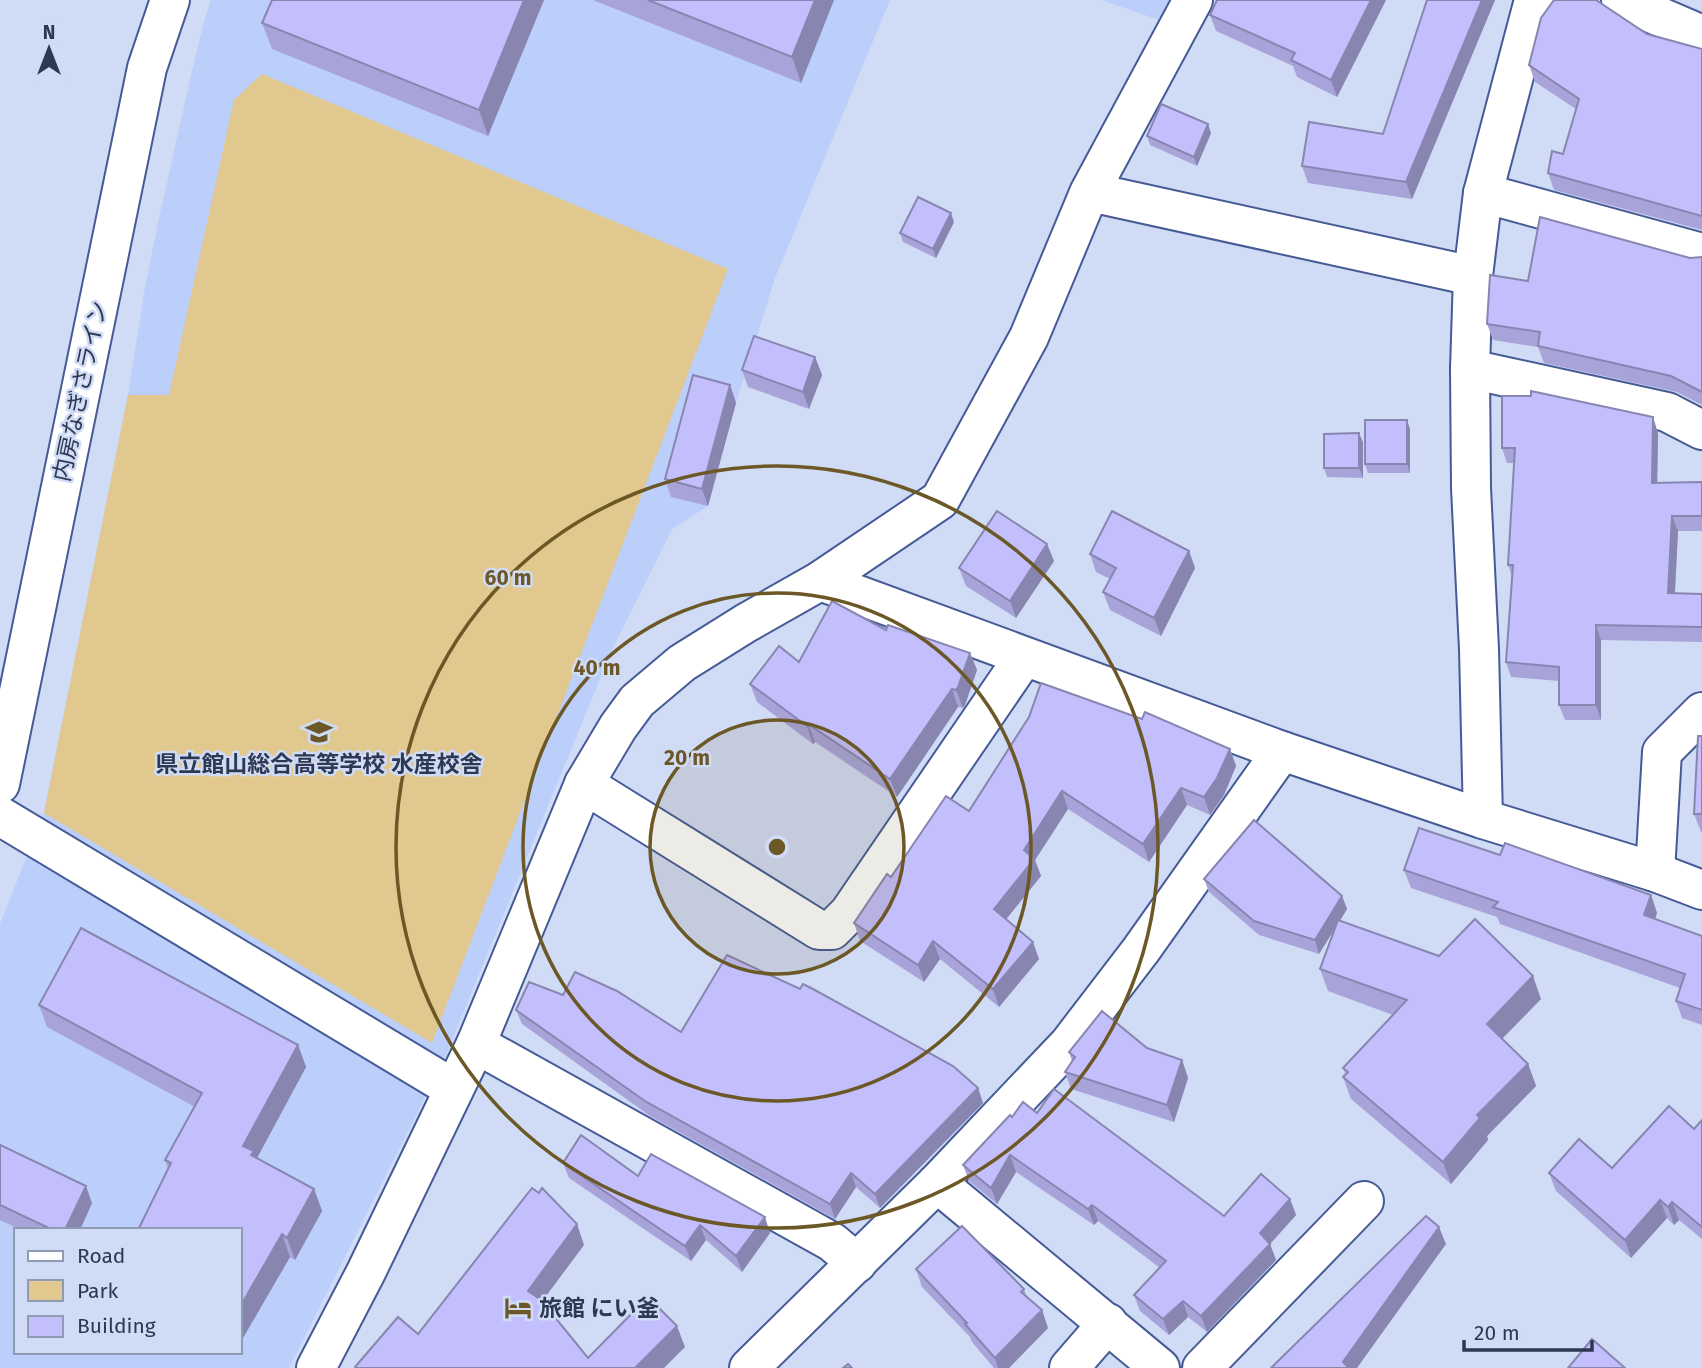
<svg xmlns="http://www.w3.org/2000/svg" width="1702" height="1368" font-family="'Fira Sans','Noto Sans JP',sans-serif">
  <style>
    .built { fill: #bccefa; fill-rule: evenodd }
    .green { fill: #e0c88e }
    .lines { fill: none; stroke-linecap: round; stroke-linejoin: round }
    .minor-casing { stroke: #465b96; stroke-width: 42 }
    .minor { stroke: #fff; stroke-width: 38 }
    .wall { fill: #a8a4da }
    .shaded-wall { fill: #8886b1 }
    .building { fill: #c3bffd; stroke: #8886b1; stroke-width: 2 }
    .ring { fill: none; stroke: #6c5827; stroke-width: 3.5 }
    .labels { text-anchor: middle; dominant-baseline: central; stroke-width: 5; stroke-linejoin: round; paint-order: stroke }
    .street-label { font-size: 23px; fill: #2d3852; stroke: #d0dbf6 }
    .poi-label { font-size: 23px; font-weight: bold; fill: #2d3852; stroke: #d0dbf6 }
    .centre { fill: #6c5827; stroke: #d0dbf6; stroke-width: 3.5 }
    .ring-label { font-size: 21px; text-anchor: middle; font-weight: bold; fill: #6c5827; stroke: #d0dbf6; stroke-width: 5; stroke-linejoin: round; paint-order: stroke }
  </style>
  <rect width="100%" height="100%" fill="#d0dbf6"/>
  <g class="built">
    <path d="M211,0H890L775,278L736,403L708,506L672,529L611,652L444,1060L289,1368H0V924L44,813L128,395L144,293L158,223L191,75L205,18ZM16,1230H240V1352H16Z"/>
    <polygon points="1102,0 1169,0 1159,20"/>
  </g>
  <polygon class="green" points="262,74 728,269 432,1043 44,813 128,395 169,395 234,100"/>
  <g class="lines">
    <defs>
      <g id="minor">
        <polyline points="1621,0 1702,35"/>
        <polyline points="1090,192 1473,276"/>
        <polyline points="1483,193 1702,253"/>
        <polyline points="1470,369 1667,412 1702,430"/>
        <polyline points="820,581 1282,751 1483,819 1655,872 1702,890"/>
        <polyline points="0,784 147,68 170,0"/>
        <polyline points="584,784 819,930 832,930 849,913 1024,657"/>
        <polyline points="0,816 454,1089"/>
        <polyline points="1483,819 1479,649 1471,488 1470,369 1473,276 1483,193 1534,0"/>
        <polyline points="1655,872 1662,752 1702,712"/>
        <polyline points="476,1044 832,1242 857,1263"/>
        <polyline points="937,1183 1160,1368"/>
        <polyline points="316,1368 366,1272 476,1044 584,784 618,727 637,701 682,663 746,623 820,581 940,500 1029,337 1089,193 1193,0"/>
        <polyline points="749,1368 937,1183 1069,1044 1141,950 1282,751"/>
        <polyline points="1069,1368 1108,1323"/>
        <polyline points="1202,1368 1364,1201"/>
      </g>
    </defs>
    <use href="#minor" class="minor-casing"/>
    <use href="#minor" class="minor"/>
  </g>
  <g class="wall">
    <polygon points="272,0 544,0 488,136 272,49 262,23"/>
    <polygon points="593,0 834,0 801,83"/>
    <polygon points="1217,0 1386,0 1337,97 1297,77 1293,66 1216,31 1210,15"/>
    <polygon points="1427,0 1495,0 1412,199 1308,183 1302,166 1383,134"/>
    <polygon points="1647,34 1702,49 1702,230 1554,190 1548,173 1563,154 1576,109 1535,82 1529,65"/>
    <polygon points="1211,133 1197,166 1150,145 1147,136"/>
    <polygon points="954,222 936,258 903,242 900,233"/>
    <polygon points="1702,257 1702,405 1677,392 1544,363 1538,347 1493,340 1487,324 1528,281 1690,258"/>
    <polygon points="815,357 822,375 809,409 748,387 742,370"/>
    <polygon points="730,385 736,403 708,506 671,497 665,479"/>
    <polygon points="1410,429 1410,473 1368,473 1365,464"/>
    <polygon points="1658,433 1657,483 1702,482 1702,531 1678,531 1675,593 1702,594 1702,642 1601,640 1601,720 1565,720 1559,705 1559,681 1511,677 1506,662 1512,576 1508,565 1514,463 1507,463 1502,448"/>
    <polygon points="1363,442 1363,478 1327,477 1324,468"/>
    <polygon points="1047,544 1054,561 1016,618 966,586 959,568"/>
    <polygon points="1189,551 1195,568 1161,636 1110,610 1103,592 1110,579 1096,572 1090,554"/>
    <polygon points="886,630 970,653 977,670 965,705 963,708 958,707 897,797 815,742 813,744 757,702 750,684 799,662"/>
    <polygon points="1142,719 1230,749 1236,766 1224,795 1210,815 1187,805 1149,862 1068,809 1035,860 1041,876 1006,919 1039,959 999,1007 940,959 924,982 860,941 854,923 891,877 969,811"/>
    <polygon points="1702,736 1702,832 1701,832 1694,814"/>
    <polygon points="1500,855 1651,895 1657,913 1655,919 1702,936 1702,1025 1682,1018 1676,1001 1680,988 1500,924 1497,917 1411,888 1404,870"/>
    <polygon points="1204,879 1342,896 1347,909 1340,921 1541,999 1502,1039 1528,1064 1536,1086 1487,1136 1488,1140 1451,1184 1351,1099 1343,1077 1346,1075 1343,1068 1393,1015 1328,991 1320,969 1336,927 1319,954 1259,935 1209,892"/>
    <polygon points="563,995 681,1032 978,1088 983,1103 880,1208 856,1187 835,1219 650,1116 522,1024 516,1010"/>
    <polygon points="39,1005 298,1045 306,1067 257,1158 314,1189 322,1211 295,1260 290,1257 240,1343 240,1230 168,1168 165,1160 195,1107 47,1027"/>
    <polygon points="1069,1052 1182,1060 1188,1078 1174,1122 1071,1089 1065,1072 1072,1061"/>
    <polygon points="1037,1113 1224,1216 1290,1199 1296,1215 1270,1244 1276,1260 1207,1332 1188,1317 1169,1335 1140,1311 1134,1295 1160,1268 1098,1221 1094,1225 1016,1172 997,1204 969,1181 963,1165 1012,1117"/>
    <polygon points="1702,1120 1702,1239 1679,1220 1674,1225 1667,1218 1631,1258 1556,1191 1549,1173 1612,1168 1694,1129"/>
    <polygon points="0,1145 92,1203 80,1230 21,1230 0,1220"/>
    <polygon points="563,1163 638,1176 770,1233 742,1272 706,1240 691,1261 569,1178"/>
    <polygon points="916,1269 1024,1289 1027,1297 1042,1310 1048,1328 1009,1368 994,1368 972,1342 970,1337 922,1287"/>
  </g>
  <g class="shaded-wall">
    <polygon points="524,0 544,0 488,136 479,110"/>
    <polygon points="815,0 834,0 801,83 792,57"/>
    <polygon points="1371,0 1386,0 1337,97 1331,80"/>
    <polygon points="1482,0 1495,0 1412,199 1406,182"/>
    <polygon points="1208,124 1211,133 1197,166 1194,157"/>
    <polygon points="951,213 954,222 936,258 933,249"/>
    <polygon points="815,357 822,375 809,409 803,392"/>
    <polygon points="730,385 736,403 708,506 702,489"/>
    <polygon points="1653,417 1658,433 1657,498 1652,483"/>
    <polygon points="1407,420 1410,429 1410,473 1407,464"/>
    <polygon points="1359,433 1363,442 1363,478 1359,468"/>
    <polygon points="1672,516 1678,531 1674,608 1668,593"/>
    <polygon points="1047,544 1054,561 1016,618 1010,601"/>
    <polygon points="1189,551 1195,568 1161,636 1154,618"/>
    <polygon points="1596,625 1601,640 1601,720 1596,705"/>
    <polygon points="970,653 977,670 965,705 963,708 956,690"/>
    <polygon points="952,689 958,707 897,797 890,779"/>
    <polygon points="808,724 815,742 813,744 807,726"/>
    <polygon points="1230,749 1236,766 1224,795 1210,815 1204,797"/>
    <polygon points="1181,788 1187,805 1149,862 1143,844"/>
    <polygon points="1062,791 1068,809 1035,860 1041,876 1000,927 994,909 1024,850"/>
    <polygon points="1651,895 1657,913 1650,933 1644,915"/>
    <polygon points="1342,896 1347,909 1319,954 1315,940"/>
    <polygon points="933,941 940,959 924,982 918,965"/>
    <polygon points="1033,942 1039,959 999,1007 993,989"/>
    <polygon points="1533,976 1541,999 1495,1046 1487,1024"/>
    <polygon points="298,1045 306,1067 257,1158 262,1173 243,1146"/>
    <polygon points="1182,1060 1188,1078 1174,1122 1167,1105"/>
    <polygon points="1528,1064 1536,1086 1487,1136 1488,1140 1451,1184 1443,1162 1477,1115"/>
    <polygon points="978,1088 983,1103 880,1208 875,1194"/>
    <polygon points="1010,1155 1016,1172 997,1204 991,1188"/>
    <polygon points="851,1173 856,1187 835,1219 830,1204"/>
    <polygon points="86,1186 92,1203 80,1230 65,1230"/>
    <polygon points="314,1189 322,1211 295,1260 287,1238"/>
    <polygon points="1290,1199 1296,1215 1270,1244 1276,1260 1207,1332 1201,1316 1260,1233"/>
    <polygon points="1660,1200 1667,1218 1631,1258 1625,1240"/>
    <polygon points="1672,1202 1679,1220 1674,1225 1668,1207"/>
    <polygon points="1092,1205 1098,1221 1094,1225 1088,1209"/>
    <polygon points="765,1217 770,1233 742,1272 736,1256"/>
    <polygon points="577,1224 584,1245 535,1311 528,1291"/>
    <polygon points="700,1225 706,1240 691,1261 685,1246"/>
    <polygon points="1439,1227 1446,1244 1357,1368 1345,1368 1343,1362"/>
    <polygon points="282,1234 290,1257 240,1343 240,1307"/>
    <polygon points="1183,1301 1188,1317 1169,1335 1163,1319"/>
    <polygon points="1042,1310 1048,1328 1009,1368 998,1368 995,1358"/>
    <polygon points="677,1326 685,1347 664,1368 635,1368"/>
  </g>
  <g class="building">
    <polygon points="272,0 524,0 479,110 262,23"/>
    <polygon points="648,0 815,0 792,57"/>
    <polygon points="1217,0 1371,0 1331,80 1291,60 1295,53 1210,15"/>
    <polygon points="1427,0 1482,0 1406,182 1302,166 1309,122 1383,134"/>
    <polygon points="1554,0 1596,0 1647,34 1702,49 1702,216 1548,173 1552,151 1563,154 1579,99 1529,65 1541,18"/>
    <polygon points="1161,104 1208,124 1194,157 1147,136"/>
    <polygon points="918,197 951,213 933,249 900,233"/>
    <polygon points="1540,217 1690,258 1702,257 1702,392 1671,376 1538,346 1540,332 1487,324 1490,275 1528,281"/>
    <polygon points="754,336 815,357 803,392 742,370"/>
    <polygon points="693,375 730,385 702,489 665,479"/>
    <polygon points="1531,391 1653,417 1652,483 1702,482 1702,516 1672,516 1668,593 1702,594 1702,627 1596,625 1596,705 1559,705 1559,667 1506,662 1513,565 1508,565 1515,448 1502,448 1502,396 1531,396"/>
    <rect x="1365" y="420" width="42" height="44"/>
    <polygon points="1359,433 1359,468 1324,468 1324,434"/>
    <polygon points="997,511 1047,544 1010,601 959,568"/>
    <polygon points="1112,511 1189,551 1154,618 1103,592 1116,568 1090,554"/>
    <polygon points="832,601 886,630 888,625 970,653 958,687 956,690 952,689 890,779 808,724 807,726 750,684 779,646 799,662"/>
    <polygon points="1041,683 1142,719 1145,712 1230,749 1217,778 1204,797 1181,788 1143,844 1062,791 1024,850 1034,859 994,909 1033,942 993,989 933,941 918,965 854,923 887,874 891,877 946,796 969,811 1029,717"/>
    <polygon points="1698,736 1702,736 1702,814 1694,814"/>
    <polygon points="1254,820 1342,896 1315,940 1254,921 1204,879"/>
    <polygon points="1419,828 1500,855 1505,843 1651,895 1644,915 1702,936 1702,1010 1676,1001 1685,974 1493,907 1498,902 1404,870"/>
    <polygon points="1475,919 1533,976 1487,1024 1528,1064 1477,1115 1480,1118 1443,1162 1343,1077 1348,1072 1343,1068 1407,1000 1320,969 1338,920 1439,956"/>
    <polygon points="81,928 298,1045 243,1146 254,1151 251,1155 314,1189 287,1238 282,1234 240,1307 240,1230 138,1230 171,1163 165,1160 202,1093 39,1005"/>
    <polygon points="727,955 800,989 803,984 813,989 953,1066 978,1088 875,1194 851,1173 830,1204 645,1101 516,1010 529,982 563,995 575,972 617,991 681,1032"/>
    <polygon points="1102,1011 1147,1048 1182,1060 1167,1105 1065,1072 1075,1057 1069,1052"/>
    <polygon points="1054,1089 1224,1216 1261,1174 1290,1199 1260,1233 1270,1244 1201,1316 1183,1301 1163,1319 1134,1295 1166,1261 1092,1205 1088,1209 1010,1155 991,1188 963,1165 1010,1115 1012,1117 1023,1102 1037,1113"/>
    <polygon points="1669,1106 1694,1129 1702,1120 1702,1227 1672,1202 1668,1207 1660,1200 1625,1240 1549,1173 1579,1139 1612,1168"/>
    <polygon points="581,1135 638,1176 651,1154 765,1217 736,1256 700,1225 685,1246 563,1163"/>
    <polygon points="0,1145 86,1186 65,1230 53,1230 0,1205"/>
    <polygon points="532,1188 539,1193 542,1188 577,1224 528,1291 541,1300 588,1358 648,1297 677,1326 635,1368 356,1368 355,1367 398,1317 418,1334"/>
    <polygon points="1426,1216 1439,1227 1343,1362 1349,1368 1271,1368"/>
    <polygon points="962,1226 1024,1289 1021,1292 1042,1310 995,1358 965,1324 967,1323 916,1269"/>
    <polygon points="1592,1339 1625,1368 1568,1368"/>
    <polygon points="848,1364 852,1368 843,1368"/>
  </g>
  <circle cx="777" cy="847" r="127" fill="#6c5827" fill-opacity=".12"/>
  <g class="ring">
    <circle cx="777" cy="847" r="127"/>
    <circle cx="777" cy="847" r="254"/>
    <circle cx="777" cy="847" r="381"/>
  </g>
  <defs>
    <symbol id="school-bare" viewBox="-9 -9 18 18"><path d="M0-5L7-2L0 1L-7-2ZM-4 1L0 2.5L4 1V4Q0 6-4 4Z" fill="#6c5827" stroke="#d0dbf6" stroke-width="2.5" paint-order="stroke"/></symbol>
    <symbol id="hotel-bare" viewBox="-9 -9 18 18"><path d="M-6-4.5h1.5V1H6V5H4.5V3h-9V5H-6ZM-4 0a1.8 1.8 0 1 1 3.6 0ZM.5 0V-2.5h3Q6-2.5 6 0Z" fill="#6c5827" stroke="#d0dbf6" stroke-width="2.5" paint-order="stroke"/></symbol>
  </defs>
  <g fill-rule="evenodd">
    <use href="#school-bare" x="300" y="713" width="38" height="38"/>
    <use href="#hotel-bare" x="499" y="1289" width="38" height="38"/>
  </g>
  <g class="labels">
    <g class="street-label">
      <text transform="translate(80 391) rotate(-78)">内房なぎさライン</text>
    </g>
    <g class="poi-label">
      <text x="319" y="764">県立館山総合高等学校 水産校舎</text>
      <text x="539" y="1308" text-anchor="start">旅館 にい釜</text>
    </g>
  </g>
  <circle cx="777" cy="847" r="10" class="centre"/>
  <g class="ring-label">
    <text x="508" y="585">60 m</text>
    <text x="597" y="675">40 m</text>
    <text x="687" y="765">20 m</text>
  </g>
  <rect x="14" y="1228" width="228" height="126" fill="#d0dbf6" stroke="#8f9ab4" stroke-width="2"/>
  <rect x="28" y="1251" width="35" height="10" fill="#ffffff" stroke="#8f9ab4" stroke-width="2"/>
  <text x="77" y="1263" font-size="21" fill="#2d3852">Road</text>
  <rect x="28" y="1280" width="35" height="21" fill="#e0c88e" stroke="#8f9ab4" stroke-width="2"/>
  <text x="77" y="1298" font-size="21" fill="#2d3852">Park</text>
  <rect x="28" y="1316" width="35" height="21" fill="#c3bffd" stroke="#8f9ab4" stroke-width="2"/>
  <text x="77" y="1333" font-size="21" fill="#2d3852">Building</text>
  <g transform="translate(49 49)" stroke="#d0dbf6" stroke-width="5" paint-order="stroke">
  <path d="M0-5L12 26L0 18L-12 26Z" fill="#2d3852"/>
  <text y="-10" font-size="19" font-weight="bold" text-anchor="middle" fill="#2d3852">N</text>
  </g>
  <path d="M1464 1340v10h128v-10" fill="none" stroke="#2d3852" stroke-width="3.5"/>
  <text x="1474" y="1340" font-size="21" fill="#2d3852" stroke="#d0dbf6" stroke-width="5" paint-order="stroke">20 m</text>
</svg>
